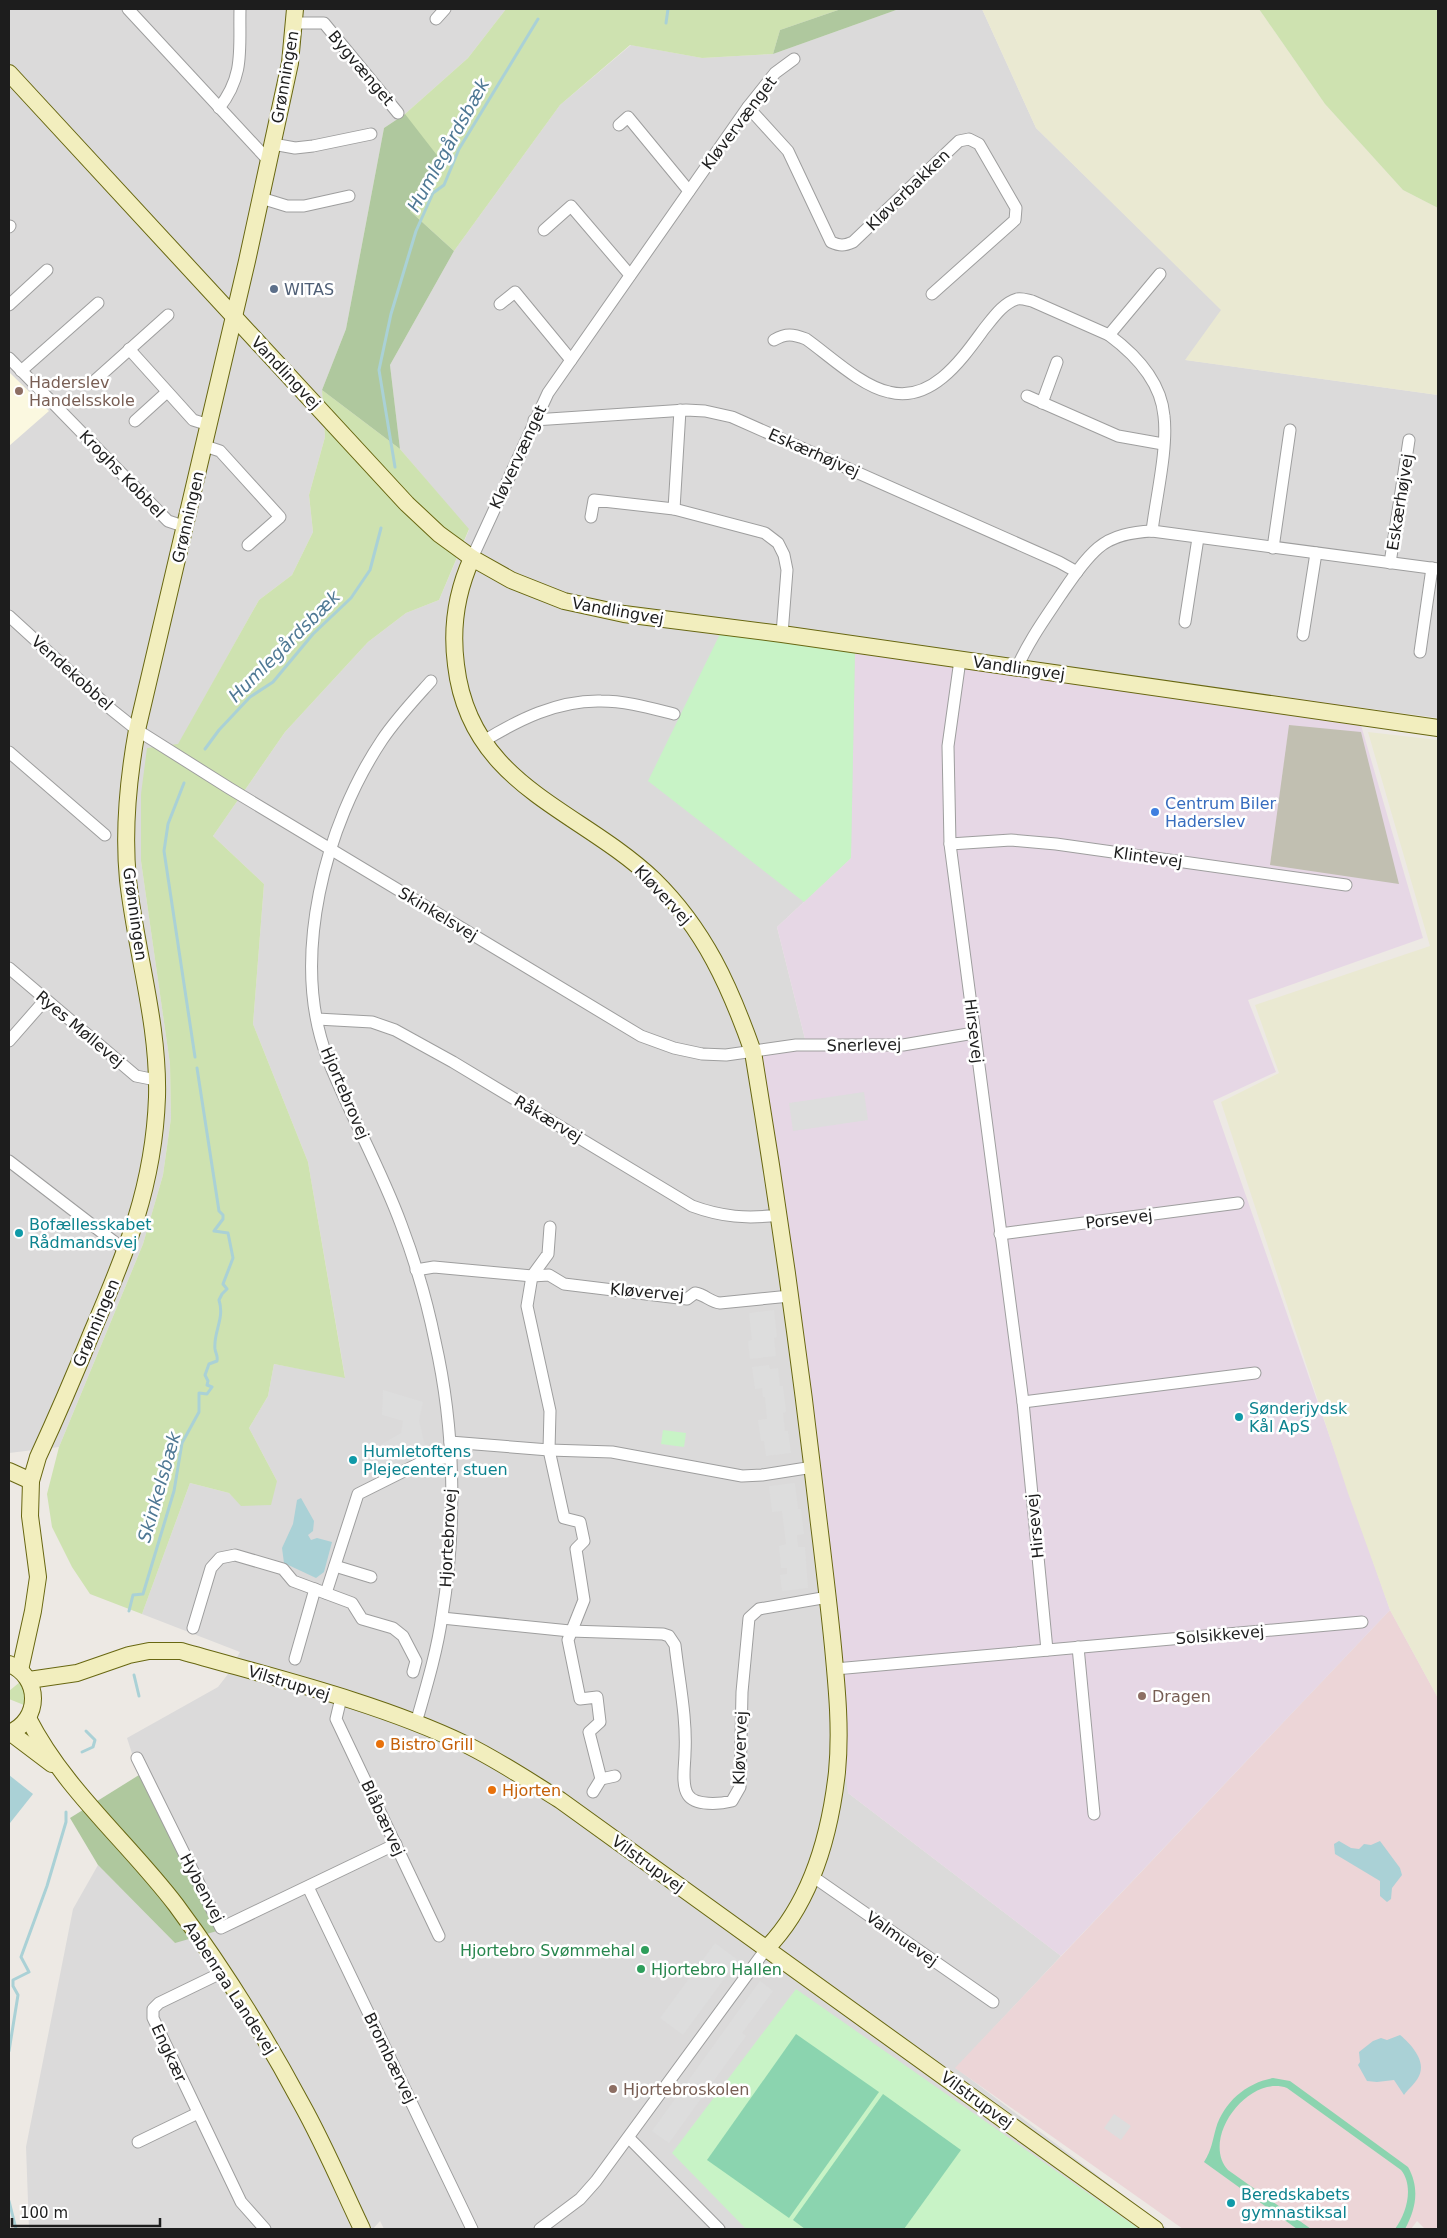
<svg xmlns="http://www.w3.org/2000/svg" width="1447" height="2238" font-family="'DejaVu Sans',sans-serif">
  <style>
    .residential { fill: #dbdada }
    .commercial { fill: #ecd5d7 }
    .industrial { fill: #e6d7e5 }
    .education { fill: #fbf8e0 }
    .construction { fill: #c1bfb1 }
    .farmland { fill: #eae9d2 }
    .grass { fill: #cee2b0 }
    .forest { fill: #afc89e }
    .park { fill: #c8f3c6 }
    .pitch { fill: #8bd4af }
    .parking { fill: #ddd }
    .water { fill: #aad1d6 }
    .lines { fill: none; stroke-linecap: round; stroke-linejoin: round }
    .stream { stroke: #aad1d6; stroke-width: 3 }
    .street-casing { stroke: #9e9e9e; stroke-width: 13 }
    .secondary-casing { stroke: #686711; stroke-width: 18 }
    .street { stroke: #fff; stroke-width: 11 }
    .secondary { stroke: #f2eebe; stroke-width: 16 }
    .service-dot { fill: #5c6f8a; stroke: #fff; stroke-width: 2 }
    .education-dot { fill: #8d6e63; stroke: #fff; stroke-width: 2 }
    .shop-dot { fill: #3f7fe0; stroke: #fff; stroke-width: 2 }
    .culture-dot { fill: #0f9aa8; stroke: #fff; stroke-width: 2 }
    .food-dot { fill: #e8710a; stroke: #fff; stroke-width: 2 }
    .leisure-dot { fill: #2e9e5b; stroke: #fff; stroke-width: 2 }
    .labels { text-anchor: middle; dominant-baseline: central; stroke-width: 5; stroke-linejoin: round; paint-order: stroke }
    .street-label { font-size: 16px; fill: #1d1d1d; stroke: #fff }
    .service-label { font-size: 16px; fill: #4e5e75; stroke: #fff; text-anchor: start }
    .education-label { font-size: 16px; fill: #785e54; stroke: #fff; text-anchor: start }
    .shop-label { font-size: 16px; fill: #366cbe; stroke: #fff; text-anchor: start }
    .culture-label { font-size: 16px; fill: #0d838f; stroke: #fff; text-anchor: start }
    .food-label { font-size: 16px; fill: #c56008; stroke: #fff; text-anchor: start }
    .leisure-label { font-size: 16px; fill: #27864d; stroke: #fff; text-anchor: end }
    .water-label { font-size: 18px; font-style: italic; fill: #4e7894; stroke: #fff }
  </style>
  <rect width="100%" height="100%" fill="#ede9e4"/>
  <g class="residential">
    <polygon points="9,9 506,9 468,58 405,114 384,128 346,329 322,390 325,437 309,495 313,532 292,575 259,600 178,745 141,794 141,861 170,1064 171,1118 163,1175 143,1244 59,1447 9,1453"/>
    <polygon points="899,9 982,9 1036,128 1222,310 1186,360 1438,395 1438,718 865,640 851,858 777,927 805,1039 848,1793 1061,1956 956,2068 1168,2229 384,2229 380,2221 373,2229 29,2229 26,2147 73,1909 98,1865 175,1943 139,1775 127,1738 218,1687 228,1674 240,1652 142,1614 190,1483 229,1493 242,1506 277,1481 249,1428 268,1396 274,1364 345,1377 308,1162 253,1024 264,884 213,836 285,732 368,642 406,613 439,600 469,530 400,449 390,365 454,251 560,105 631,45 702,58 773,54"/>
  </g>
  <polygon class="commercial" points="1390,1610 1438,1698 1438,2229 1425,2229 1417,2221 1411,2229 1183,2229 955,2068"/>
  <polygon class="industrial" points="865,640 1353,706 1361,725 1423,938 1248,1000 1276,1072 1213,1101 1390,1610 1061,1956 848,1793 754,1057 805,1039 777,927 851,858 855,652"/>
  <polygon class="education" points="9,372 49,411 9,446 9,371"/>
  <polygon class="construction" points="1289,725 1361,732 1399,884 1270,865"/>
  <g class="farmland">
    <polygon points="982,9 1259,9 1325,104 1403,190 1438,208 1438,395 1185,360 1221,310 1036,128"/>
    <polygon points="1368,732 1438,740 1438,1698 1390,1610 1348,1493 1221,1102 1279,1073 1255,1005 1430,946"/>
  </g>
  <g class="grass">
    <polygon points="506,9 841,9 780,30 773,54 702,58 630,45 560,105 454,251 410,211 405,114 468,58"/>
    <polygon points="1259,9 1438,9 1438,208 1403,190 1325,104"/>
    <polygon points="322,390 400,449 469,529 439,600 406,613 368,642 285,732 213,836 264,884 253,1024 308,1162 345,1378 274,1364 268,1396 249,1428 277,1481 271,1505 241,1506 229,1493 190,1483 142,1614 90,1594 72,1567 52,1527 47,1494 59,1447 143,1244 163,1175 171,1118 170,1064 141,861 141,794 147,748 178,744 259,600 292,575 313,532 309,495 325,437"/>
    <polygon points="20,1682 24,1691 24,1705 9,1699 9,1691"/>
  </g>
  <g class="forest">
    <polygon points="841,9 899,9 773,54 780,30"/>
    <polygon points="405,114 443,163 410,211 454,251 390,365 400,449 322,390 346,329 384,128"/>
    <polygon points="139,1775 217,1931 175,1943 98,1865 70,1818"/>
  </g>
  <g class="park">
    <polygon points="720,634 855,652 851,858 804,902 648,781"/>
    <polygon points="663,1430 686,1433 684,1447 661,1444"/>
    <polygon points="796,1989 1139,2229 746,2229 672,2153"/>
  </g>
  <g class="pitch">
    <polygon points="796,2034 879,2092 789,2218 707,2160"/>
    <path d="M1273,2078L1290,2081L1408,2167C1420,2188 1416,2209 1405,2229H1395C1407,2213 1414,2186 1401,2170L1287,2088C1248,2074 1200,2139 1228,2170L1311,2229H1297L1204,2162C1212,2149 1212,2142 1216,2128C1224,2102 1246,2083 1273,2078Z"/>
    <polygon points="883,2094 961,2150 904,2229 805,2229 793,2220"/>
  </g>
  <g class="parking">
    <polygon points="864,1092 868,1120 793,1131 789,1103"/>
    <polygon points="774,1310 777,1337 774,1338 776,1356 750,1359 748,1341 752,1340 749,1313"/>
    <polygon points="769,1365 770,1369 778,1368 780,1386 783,1386 786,1412 783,1413 785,1431 788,1431 791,1453 766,1456 764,1441 761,1441 758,1420 767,1419 765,1397 763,1397 762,1388 755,1389 752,1367"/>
    <polygon points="383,1390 423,1402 419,1420 425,1446 384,1469 377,1459 380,1445 401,1433 403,1421 382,1415"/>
    <polygon points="795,1483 798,1509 801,1509 804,1534 797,1535 798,1547 805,1547 808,1588 782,1591 780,1575 787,1574 787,1568 781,1568 779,1546 786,1544 782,1511 772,1512 769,1486"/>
    <polygon points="715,1943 738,1960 683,2035 660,2018"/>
    <polygon points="760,1981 773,1991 742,2033 746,2036 669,2143 652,2131"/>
    <polygon points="1114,2114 1131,2126 1121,2140 1104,2128"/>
  </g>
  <g class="water">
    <polygon points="301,1498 314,1521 313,1531 308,1535 311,1540 317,1538 332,1542 324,1572 316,1578 284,1563 282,1548 293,1524 297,1500"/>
    <polygon points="9,1775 33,1794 10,1823 9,1821"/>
    <polygon points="1339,1841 1351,1848 1359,1849 1364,1844 1371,1845 1380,1841 1400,1868 1402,1875 1392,1888 1391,1899 1387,1902 1380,1896 1380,1881 1335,1854 1334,1844"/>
    <path d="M1400,2035C1410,2043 1427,2061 1419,2076C1416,2083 1408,2089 1404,2095L1394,2080L1377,2082L1367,2081L1358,2065L1360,2062L1359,2052L1373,2041L1381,2038L1387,2040Z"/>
  </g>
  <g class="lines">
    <g class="stream">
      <polyline points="666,23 668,9"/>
      <polyline points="395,467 379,370 391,314 416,231 433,193 444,185 459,149 538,19"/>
      <polyline points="205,749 219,730 250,697 273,682 313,634 351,598 370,570 381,528"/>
      <polyline points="184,783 168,824 164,851 195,1057"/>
      <path d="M129,1611L133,1595L143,1594L174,1491L182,1443L199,1412V1393L207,1394L212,1387L207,1385L208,1381L205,1375L209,1364L217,1361C218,1355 216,1355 215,1349C213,1332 225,1319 219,1300L222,1294L227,1289L223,1284L233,1258L228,1233L214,1231L223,1219V1215L219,1211L197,1068"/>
      <polyline points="134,1675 139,1696"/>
      <polyline points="82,1752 93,1747 95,1740 86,1731"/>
      <polyline points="9,2051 18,1995 13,1986 13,1980 29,1972 21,1957 47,1886 66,1822 66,1812"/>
      <polyline points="9,2201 16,2229"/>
    </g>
    <defs>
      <g id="street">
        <polyline points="128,9 269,161"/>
        <polyline points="436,19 445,9"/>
        <polyline points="295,23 324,23 398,113"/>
        <path d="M748,107L788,151L831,242C840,246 844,246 853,242L959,141L969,139L979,144L1016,208L1015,220L932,294"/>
        <path d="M219,108C245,75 239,49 240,9"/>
        <polyline points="619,125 628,117 689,191"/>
        <polyline points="273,144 295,148 313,146 371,134"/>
        <polyline points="261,198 287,206 304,206 349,196"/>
        <polyline points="9,227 10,226"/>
        <polyline points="544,230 571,206 630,275"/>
        <polyline points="500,304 515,292 571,360"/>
        <polyline points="9,305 47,270"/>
        <path d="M774,340C786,333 793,334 806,339C830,356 861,386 889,392C932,403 962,359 984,329C993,318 1003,303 1017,299C1022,298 1027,300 1032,301L1109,335"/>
        <polyline points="129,349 193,420 209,425"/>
        <polyline points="9,358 168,521 186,527"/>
        <polyline points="21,371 98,303"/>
        <polyline points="92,383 168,315"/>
        <polyline points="1027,396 1118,436 1163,444"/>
        <polyline points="1042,403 1057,362"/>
        <polyline points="534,420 686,410 705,411 732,417 1059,562 1077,572"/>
        <polyline points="135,421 167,392"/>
        <polyline points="205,446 220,451 280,517 248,545"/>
        <polyline points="674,509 680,410"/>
        <polyline points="591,517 594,500 674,509 765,533 778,543 784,555 787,570 782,634"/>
        <path d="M1152,531C1156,498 1168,448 1164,416C1161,381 1136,355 1109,335L1160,274"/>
        <polyline points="1273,548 1290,430"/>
        <polyline points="472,558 548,393 748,107 775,73 794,59"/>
        <polyline points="1390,563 1409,440"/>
        <polyline points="9,616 112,710 137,730 229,788 641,1036 674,1048 702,1054 726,1055 796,1045 903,1045 974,1033"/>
        <polyline points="1185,622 1198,538"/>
        <polyline points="1303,635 1316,553"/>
        <polyline points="1420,652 1432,568"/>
        <polyline points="960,660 948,746 950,844 1023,1402 1047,1650"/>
        <path d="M1017,668C1028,642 1044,620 1060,596C1071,580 1083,561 1098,548C1113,535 1133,532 1152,531L1438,569"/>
        <path d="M482,742C518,720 557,700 601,701C626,701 650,708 674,714"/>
        <polyline points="9,752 105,835"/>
        <polyline points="950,844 1011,840 1056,844 1346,885"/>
        <polyline points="9,968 136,1076 156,1080"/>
        <path d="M317,1019L372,1022L395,1030L453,1062L692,1206C722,1217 747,1219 778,1215"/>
        <polyline points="9,1041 45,1000"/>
        <polyline points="9,1161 126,1251"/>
        <polyline points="550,1227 548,1254 532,1276 527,1306 550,1411 549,1450 564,1518 580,1522 584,1541 576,1549 584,1600 568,1640 580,1699 597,1697 600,1722 589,1732 601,1779 593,1792"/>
        <polyline points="1000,1234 1238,1203"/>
        <path d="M416,1270L434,1267L532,1276L549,1275L564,1284L687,1299L695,1293C706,1295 710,1302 720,1303L790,1296"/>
        <polyline points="1023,1402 1255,1373"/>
        <polyline points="450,1442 549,1450 612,1452 742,1476 762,1475 813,1467"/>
        <polyline points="335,1566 371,1577"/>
        <polyline points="326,1593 358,1494 424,1461 451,1457"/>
        <path d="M442,1618L570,1631L663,1634L669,1636L675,1645C679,1681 687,1718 685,1753C685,1765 681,1785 688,1795C695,1806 720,1804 732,1801L740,1787L742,1692L749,1618L759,1609L828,1597"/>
        <polyline points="193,1628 211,1568 220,1558 235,1555 283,1569 293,1581 352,1603 362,1619 393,1628 403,1636 416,1661 413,1672"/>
        <polyline points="1078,1647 1094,1814"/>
        <polyline points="295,1659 315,1589"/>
        <polyline points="835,1669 1362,1622"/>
        <polyline points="341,1698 336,1719 439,1936"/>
        <path d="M416,1723C426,1688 437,1652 442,1616C457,1526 455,1429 435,1341C427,1301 415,1261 401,1224C380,1167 349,1113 327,1057C290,958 325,825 382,740C396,719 414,700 431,681"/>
        <polyline points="137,1758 221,1928 396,1844"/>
        <polyline points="601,1779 615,1776"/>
        <polyline points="812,1876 993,2002"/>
        <polyline points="308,1887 472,2229"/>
        <polyline points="223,1972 159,2003 153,2009 153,2018 241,2202 265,2229"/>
        <polyline points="629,2138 719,2229"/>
        <polyline points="138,2142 198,2113"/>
        <polyline points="540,2229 580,2199 596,2181 766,1949"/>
      </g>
      <g id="secondary">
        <polyline points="9,73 407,504 439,534 472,558 511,580 564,601 624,614 782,634 1438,728"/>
        <path d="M472,558C456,593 451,627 456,665C470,786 578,808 654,880C705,930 730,987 753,1052C779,1209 801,1366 819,1524C824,1565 829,1606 833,1647C837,1689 841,1730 837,1772C830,1834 811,1903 766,1949"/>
        <polyline points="9,1471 31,1481"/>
        <path d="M9,1664C41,1677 41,1720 9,1733"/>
        <path d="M20,1670L33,1611L38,1577L30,1516L31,1481L38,1457C57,1416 75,1374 92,1332C126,1253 154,1186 157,1097C159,1024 136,952 128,880C123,829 128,780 137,730L247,261L290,63L295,9"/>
        <path d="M29,1680L77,1673L129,1655L149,1651H181C275,1678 377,1702 465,1744C498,1760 529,1781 560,1800L1155,2229"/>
        <path d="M28,1718C64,1789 128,1842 176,1905C222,1967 264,2034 301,2103C324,2144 342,2187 362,2229"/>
        <polyline points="11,1733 52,1764"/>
      </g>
    </defs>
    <use href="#street" class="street-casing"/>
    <use href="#secondary" class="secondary-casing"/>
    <use href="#street" class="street"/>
    <use href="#secondary" class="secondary"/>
  </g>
  <circle class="service-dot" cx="274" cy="289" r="5"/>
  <g class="education-dot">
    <circle cx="19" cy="391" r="5"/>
    <circle cx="1142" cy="1696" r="5"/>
    <circle cx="613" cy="2089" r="5"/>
  </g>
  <circle class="shop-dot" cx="1155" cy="812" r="5"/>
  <g class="culture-dot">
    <circle cx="19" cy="1233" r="5"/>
    <circle cx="1239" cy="1417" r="5"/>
    <circle cx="353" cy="1460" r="5"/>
    <circle cx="1231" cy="2203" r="5"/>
  </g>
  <g class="food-dot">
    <circle cx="380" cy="1744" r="5"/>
    <circle cx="492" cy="1790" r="5"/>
  </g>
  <g class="leisure-dot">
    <circle cx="645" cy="1950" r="5"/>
    <circle cx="641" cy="1969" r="5"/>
  </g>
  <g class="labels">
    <g class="street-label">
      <text transform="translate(361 68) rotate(50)">Bygvænget</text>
      <text transform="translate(285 77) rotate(-80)">Grønningen</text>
      <text transform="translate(739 123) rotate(-53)">Kløvervænget</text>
      <text transform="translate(908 190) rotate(-44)">Kløverbakken</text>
      <text transform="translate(286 373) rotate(47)">Vandlingvej</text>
      <text transform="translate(814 453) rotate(24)">Eskærhøjvej</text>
      <text transform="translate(518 457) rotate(-65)">Kløvervænget</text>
      <text transform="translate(122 474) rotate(46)">Kroghs Kobbel</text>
      <text transform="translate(1400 502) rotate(-81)">Eskærhøjvej</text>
      <text transform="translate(188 517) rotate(-77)">Grønningen</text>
      <text transform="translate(618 611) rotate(10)">Vandlingvej</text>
      <text transform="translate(1019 668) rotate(8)">Vandlingvej</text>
      <text transform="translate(72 673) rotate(42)">Vendekobbel</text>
      <text transform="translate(1148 857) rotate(8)">Klintevej</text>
      <text transform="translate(663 895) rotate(47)">Kløvervej</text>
      <text transform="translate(135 914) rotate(82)">Grønningen</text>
      <text transform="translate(438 914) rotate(31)">Skinkelsvej</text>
      <text transform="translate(80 1029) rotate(40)">Ryes Møllevej</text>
      <text transform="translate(974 1031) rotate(83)">Hirsevej</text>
      <text transform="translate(864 1045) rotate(-1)">Snerlevej</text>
      <text transform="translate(345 1093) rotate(67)">Hjortebrovej</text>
      <text transform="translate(548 1119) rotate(31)">Råkærvej</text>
      <text transform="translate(1119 1219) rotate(-7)">Porsevej</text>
      <text transform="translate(647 1292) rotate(5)">Kløvervej</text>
      <text transform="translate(96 1323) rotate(-67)">Grønningen</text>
      <text transform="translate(1035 1526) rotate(-96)">Hirsevej</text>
      <text transform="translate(448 1538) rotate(-87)">Hjortebrovej</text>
      <text transform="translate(1220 1635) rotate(-5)">Solsikkevej</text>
      <text transform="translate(289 1683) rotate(17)">Vilstrupvej</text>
      <text transform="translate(740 1748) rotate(-88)">Kløvervej</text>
      <text transform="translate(383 1818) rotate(65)">Blåbærvej</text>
      <text transform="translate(648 1864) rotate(36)">Vilstrupvej</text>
      <text transform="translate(202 1888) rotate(62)">Hybenvej</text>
      <text transform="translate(902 1939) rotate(35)">Valmuevej</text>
      <text transform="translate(230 1988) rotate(57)">Aabenraa Landevej</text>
      <text transform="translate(169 2053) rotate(65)">Engkær</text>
      <text transform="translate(390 2058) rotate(64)">Brombærvej</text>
      <text transform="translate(977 2100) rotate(36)">Vilstrupvej</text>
    </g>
    <g class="service-label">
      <text x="284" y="289">WITAS</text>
    </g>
    <g class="education-label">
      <text x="29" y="382">Haderslev<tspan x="29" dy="18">Handelsskole</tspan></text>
      <text x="1152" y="1696">Dragen</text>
      <text x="623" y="2089">Hjortebroskolen</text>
    </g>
    <g class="shop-label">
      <text x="1165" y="803">Centrum Biler<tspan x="1165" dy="18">Haderslev</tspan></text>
    </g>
    <g class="culture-label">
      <text x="29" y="1224">Bofællesskabet<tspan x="29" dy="18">Rådmandsvej</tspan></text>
      <text x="1249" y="1408">Sønderjydsk<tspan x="1249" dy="18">Kål ApS</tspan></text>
      <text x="363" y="1451">Humletoftens<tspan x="363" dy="18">Plejecenter, stuen</tspan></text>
      <text x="1241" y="2194">Beredskabets<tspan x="1241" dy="18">gymnastiksal</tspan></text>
    </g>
    <g class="food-label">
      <text x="390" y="1744">Bistro Grill</text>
      <text x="502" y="1790">Hjorten</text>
    </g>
    <g class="leisure-label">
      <text x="635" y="1950">Hjortebro Svømmehal</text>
      <text x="651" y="1969" text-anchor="start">Hjortebro Hallen</text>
    </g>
    <g class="water-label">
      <text transform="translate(448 145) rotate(-61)">Humlegårdsbæk</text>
      <text transform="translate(284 646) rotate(-45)">Humlegårdsbæk</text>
      <text transform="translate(159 1487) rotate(-74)">Skinkelsbæk</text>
    </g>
  </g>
  <rect width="1447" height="2238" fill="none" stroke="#1d1d1d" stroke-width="20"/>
  <path d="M12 2218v8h148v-8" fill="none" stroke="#1d1d1d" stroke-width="2.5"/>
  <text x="20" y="2218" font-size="15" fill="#1d1d1d" stroke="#ffffff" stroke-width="4" paint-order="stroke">100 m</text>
</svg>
